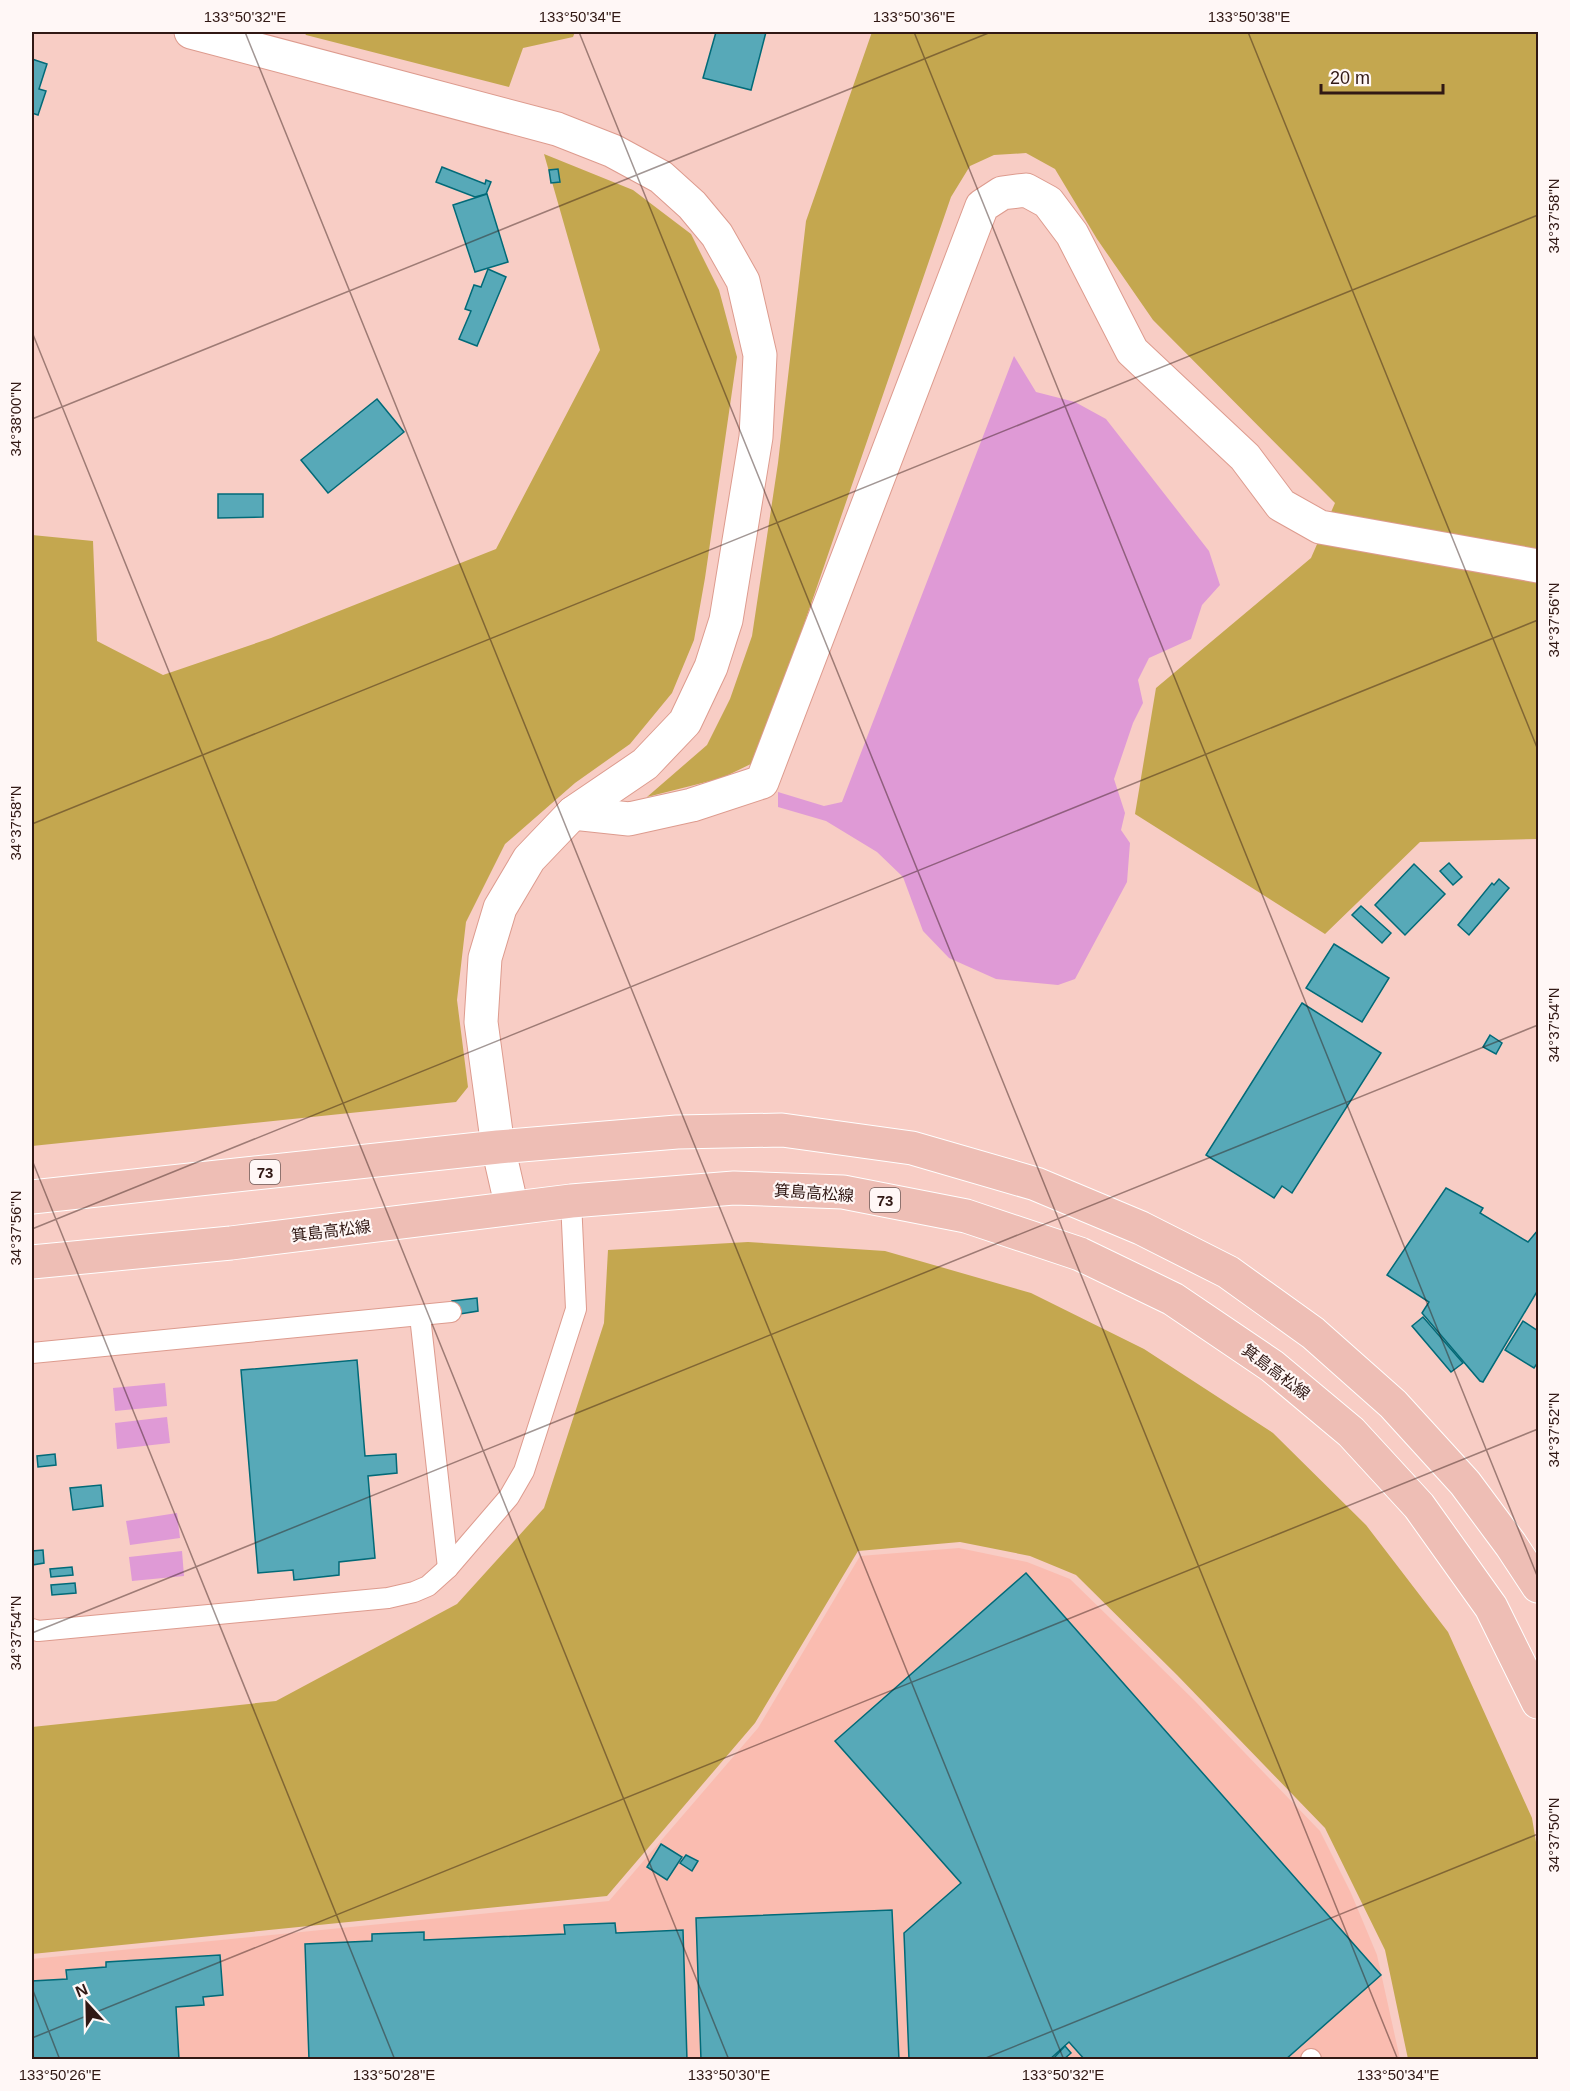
<svg xmlns="http://www.w3.org/2000/svg" width="1570" height="2091" font-family="Helvetica,'Noto Sans JP',sans-serif">
  <style>
    .built { fill: #fabcb0 }
    .forest { fill: #c4a74f }
    .water { fill: #df9ad6 }
    .building { fill: #57a9b8; stroke: #026a78; stroke-width: 1.5 }
    .lines { fill: none; stroke-linecap: round; stroke-linejoin: round }
    .service-casing { stroke: #dd9b8e; stroke-width: 22 }
    .minor-casing { stroke: #dd9b8e; stroke-width: 35 }
    .tertiary-casing { stroke: #dd9b8e; stroke-width: 35 }
    .primary-casing { stroke: #fff; stroke-width: 35 }
    .service { stroke: #fff; stroke-width: 20 }
    .minor { stroke: #fff; stroke-width: 33 }
    .tertiary { stroke: #fff; stroke-width: 33 }
    .primary { stroke: #eebeb5; stroke-width: 33 }
    .ticks { fill: none; stroke: #311814; stroke-width: 1.5; stroke-opacity: 0.45 }
    .labels { text-anchor: middle; dominant-baseline: central; stroke-width: 4.5; stroke-linejoin: round; paint-order: stroke }
    .shield { fill: #fff7f6; stroke: #6f5b58; stroke-width: 1.5 }
    .shield-label { font-size: 15px; font-weight: bold; fill: #311814 }
    .street-label { font-size: 16px; fill: #311814; stroke: #fff7f6 }
    .neatline { fill: none; stroke: #311814; stroke-width: 2 }
    .ticks-label { font-size: 15px; text-anchor: middle; fill: #311814 }
  </style>
  <rect width="100%" height="100%" fill="#f8cdc5"/>
  <polygon class="built" points="959,1548 1027,1562 1070,1579 1194,1700 1320,1831 1351,1893 1377,1955 1400,2059 32,2060 32,1959 609,1901 758,1728 860,1556"/>
  <g class="forest">
    <polygon points="304,32 575,32 573,37 523,48 509,87 306,35"/>
    <polygon points="872,32 1538,32 1538,839 1420,842 1325,934 1135,814 1156,688 1311,558 1335,503 1153,320 1097,239 1055,169 1026,153 994,155 970,166 951,197 757,761 722,778 647,797 707,745 730,699 752,636 778,463 806,221"/>
    <polygon points="544,154 633,190 691,234 719,290 737,357 705,578 694,640 672,693 630,744 575,783 505,844 466,922 457,1000 468,1087 456,1102 32,1146 32,535 93,541 97,641 163,675 271,638 496,549 600,350"/>
    <polygon points="748,1242 885,1251 1031,1293 1144,1349 1273,1433 1366,1525 1448,1632 1532,1818 1538,1854 1538,2059 1408,2059 1385,1950 1325,1828 1177,1675 1076,1575 1030,1556 960,1542 858,1551 755,1723 607,1896 32,1954 32,1727 276,1701 457,1604 544,1508 604,1323 608,1250"/>
  </g>
  <g class="water">
    <polygon points="1014,356 1036,392 1075,402 1106,419 1209,551 1220,585 1202,605 1191,639 1149,658 1138,680 1143,703 1133,723 1114,779 1125,813 1121,830 1130,843 1127,882 1075,979 1058,985 996,979 949,958 923,931 903,877 877,852 826,821 778,807 778,792 824,806 842,802"/>
    <polygon points="165,1383 167,1406 115,1411 113,1388"/>
    <polygon points="167,1417 170,1443 117,1449 115,1423"/>
    <polygon points="177,1513 180,1538 130,1545 126,1521"/>
    <polygon points="182,1551 184,1576 132,1581 129,1557"/>
  </g>
  <g class="building">
    <polygon points="716,32 766,32 751,90 703,78"/>
    <polygon points="32,59 47,64 39,89 46,91 38,115 32,113 32,115"/>
    <polygon points="442,167 485,184 486,180 491,182 486,194 475,197 436,182"/>
    <polygon points="558,169 560,182 551,183 549,170"/>
    <polygon points="487,194 508,262 475,272 453,205"/>
    <polygon points="488,269 506,277 477,346 459,339 471,311 465,309 474,285 481,287"/>
    <polygon points="377,399 404,432 328,493 301,460"/>
    <polygon points="218,494 263,494 263,517 218,518"/>
    <polygon points="1449,863 1462,877 1453,885 1440,871"/>
    <polygon points="1414,864 1445,894 1405,935 1375,905"/>
    <polygon points="1499,879 1509,888 1469,935 1458,925 1492,883 1494,885"/>
    <polygon points="1361,906 1391,933 1382,943 1352,915"/>
    <polygon points="1334,944 1389,978 1362,1022 1306,988"/>
    <polygon points="1302,1003 1381,1053 1292,1193 1282,1186 1274,1198 1206,1155"/>
    <polygon points="1490,1035 1502,1043 1496,1054 1483,1047"/>
    <polygon points="1446,1188 1483,1208 1480,1213 1528,1242 1538,1230 1538,1290 1483,1382 1480,1381 1422,1313 1429,1302 1387,1275"/>
    <polygon points="477,1298 478,1311 454,1315 452,1301"/>
    <polygon points="1423,1317 1463,1363 1451,1372 1412,1326"/>
    <polygon points="1523,1321 1538,1331 1538,1362 1534,1368 1505,1350"/>
    <polygon points="357,1360 365,1456 396,1454 397,1473 368,1476 375,1558 339,1562 339,1575 294,1580 293,1570 258,1573 241,1370"/>
    <polygon points="55,1454 56,1465 38,1467 37,1456"/>
    <polygon points="101,1485 103,1506 73,1510 70,1488"/>
    <polygon points="43,1550 44,1563 32,1565 32,1551"/>
    <polygon points="72,1567 73,1575 51,1577 50,1569"/>
    <polygon points="1026,1573 1381,1975 1285,2060 1085,2060 1069,2042 1049,2060 909,2060 904,1933 961,1883 835,1741"/>
    <polygon points="75,1583 76,1593 52,1595 51,1585"/>
    <polygon points="661,1844 682,1857 667,1880 647,1867"/>
    <polygon points="686,1855 698,1861 692,1871 680,1863"/>
    <polygon points="892,1910 899,2060 701,2060 696,1918"/>
    <polygon points="615,1923 616,1933 683,1930 687,2060 309,2060 305,1944 372,1941 372,1934 424,1932 424,1940 565,1934 564,1925"/>
    <polygon points="220,1955 223,1995 203,1997 204,2005 176,2007 179,2060 32,2060 32,1981 67,1979 66,1970 106,1967 106,1962"/>
    <polygon points="1065,2046 1071,2053 1063,2060 1052,2060"/>
  </g>
  <g class="lines">
    <defs>
      <g id="service">
        <polyline points="420,1316 448,1568"/>
        <polyline points="32,1353 451,1312"/>
        <polyline points="32,1629 38,1631 388,1598 414,1592 428,1586 448,1568 509,1497 524,1471 576,1309 571,1201"/>
        <polyline points="1311,2059 1311,2060"/>
      </g>
      <polyline id="minor" points="573,813 629,819 692,805 762,782 982,206 1002,193 1026,190 1048,202 1072,234 1132,351 1245,457 1281,505 1320,527 1538,566"/>
      <polyline id="tertiary" points="191,32 557,129 613,151 661,177 692,205 717,235 743,281 760,355 756,437 726,620 711,667 685,722 645,764 573,813 529,859 500,908 485,958 481,1022 498,1147 512,1208"/>
      <g id="primary">
        <polyline points="32,1197 498,1147 677,1132 782,1130 912,1148 1036,1184 1141,1228 1228,1272 1313,1333 1393,1404 1465,1483 1511,1545 1538,1586"/>
        <polyline points="32,1262 231,1243 571,1201 734,1188 843,1192 966,1216 1080,1254 1173,1299 1272,1366 1351,1432 1419,1506 1491,1607 1538,1702"/>
      </g>
    </defs>
    <use href="#service" class="service-casing"/>
    <use href="#minor" class="minor-casing"/>
    <use href="#tertiary" class="tertiary-casing"/>
    <use href="#primary" class="primary-casing"/>
    <use href="#service" class="service"/>
    <use href="#minor" class="minor"/>
    <use href="#tertiary" class="tertiary"/>
    <use href="#primary" class="primary"/>
  </g>
  <path class="ticks" d="M245,32L1064,2060M579,32L1398,2060M914,32L1538,1578M1248,32L1538,750M32,332L729,2060M32,419L991,32M32,824L1538,215M32,1160L395,2060M32,1229L1538,620M32,1633L1538,1025M32,1988L60,2060M32,2038L1538,1429M981,2060L1538,1834"/>
  <g class="labels">
    <g class="shield">
      <rect x="250" y="1160" width="30" height="24" rx="4.5"/>
      <rect x="870" y="1188" width="30" height="24" rx="4.5"/>
    </g>
    <g class="shield-label">
      <text x="265" y="1172">73</text>
      <text x="885" y="1200">73</text>
    </g>
    <g class="street-label">
      <text transform="translate(814 1193) rotate(4)">箕島高松線</text>
      <text transform="translate(331 1231) rotate(-7)">箕島高松線</text>
      <text transform="translate(1276 1372) rotate(37)">箕島高松線</text>
    </g>
  </g>
  <rect width="1570" height="2091" fill="none" stroke="#fff7f6" stroke-width="66"/>
  <g transform="translate(87 2004) rotate(338)" stroke="#fff7f6" stroke-width="4.5" paint-order="stroke">
  <path d="M0-4.5L10 22L0 15L-10 22Z" fill="#311814"/>
  <text y="-9" font-size="16" font-weight="bold" text-anchor="middle" fill="#311814">N</text>
  </g>
  <path d="M1321 84v9h122v-9" fill="none" stroke="#311814" stroke-width="3"/>
  <text x="1330" y="84" font-size="18" fill="#311814" stroke="#fff7f6" stroke-width="4.5" paint-order="stroke">20 m</text>
  <rect x="33" y="33" width="1504" height="2025" class="neatline"/>
  <g class="ticks-label">
    <text x="245" y="22">133°50'32"E</text>
    <text x="580" y="22">133°50'34"E</text>
    <text x="914" y="22">133°50'36"E</text>
    <text x="1249" y="22">133°50'38"E</text>
    <text transform="translate(1554 216) rotate(-90)" y="5">34°37'58"N</text>
    <text transform="translate(16 419) rotate(-90)" y="5">34°38'00"N</text>
    <text transform="translate(1554 620) rotate(-90)" y="5">34°37'56"N</text>
    <text transform="translate(16 823) rotate(-90)" y="5">34°37'58"N</text>
    <text transform="translate(1554 1025) rotate(-90)" y="5">34°37'54"N</text>
    <text transform="translate(16 1228) rotate(-90)" y="5">34°37'56"N</text>
    <text transform="translate(1554 1430) rotate(-90)" y="5">34°37'52"N</text>
    <text transform="translate(16 1633) rotate(-90)" y="5">34°37'54"N</text>
    <text transform="translate(1554 1835) rotate(-90)" y="5">34°37'50"N</text>
    <text x="60" y="2080">133°50'26"E</text>
    <text x="394" y="2080">133°50'28"E</text>
    <text x="729" y="2080">133°50'30"E</text>
    <text x="1063" y="2080">133°50'32"E</text>
    <text x="1398" y="2080">133°50'34"E</text>
  </g>
</svg>
